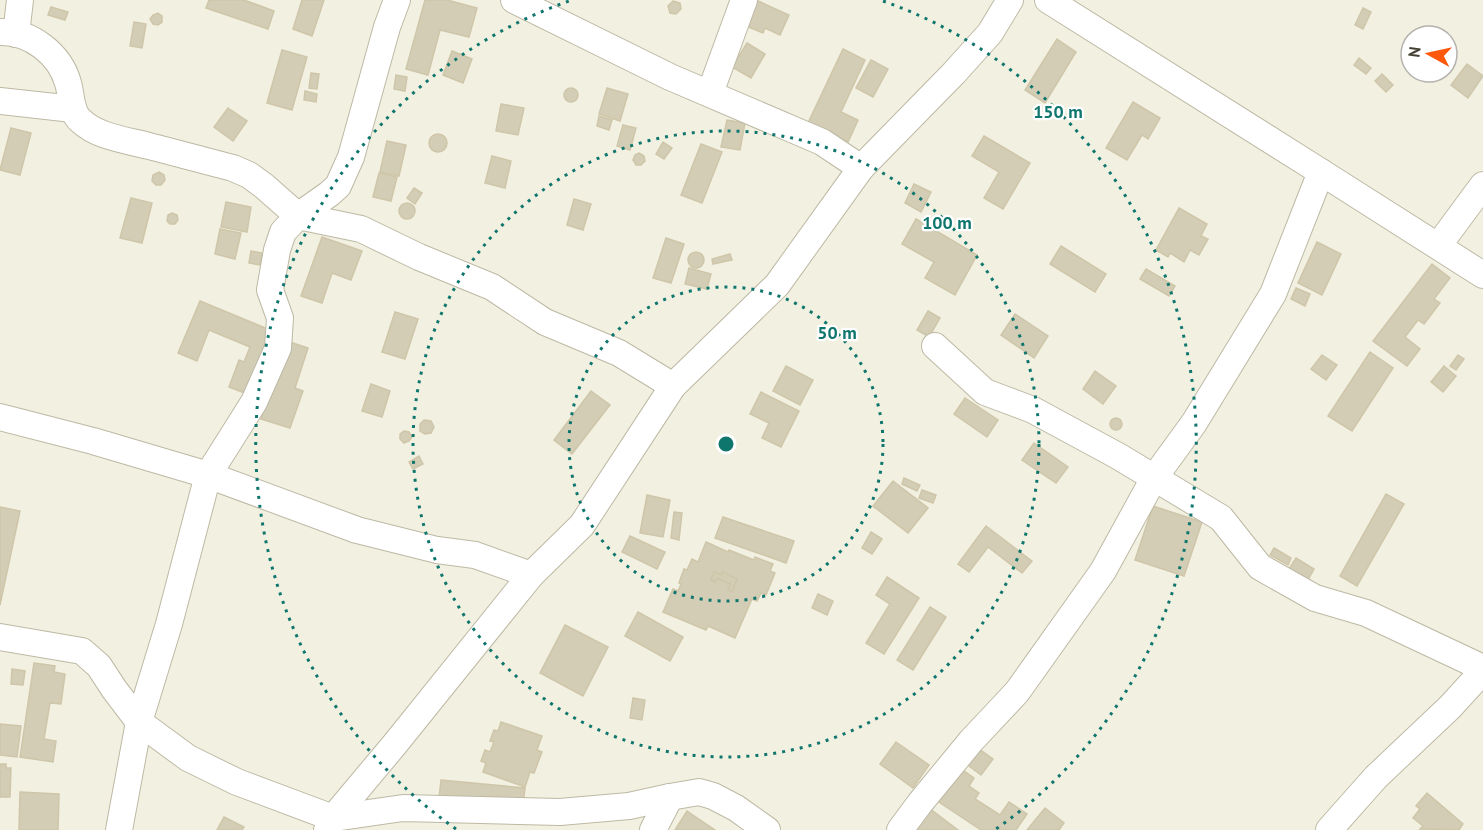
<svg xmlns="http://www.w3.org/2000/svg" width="1483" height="830" font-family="'PT Sans',sans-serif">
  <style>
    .building { fill: #d3cdb6; stroke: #cfc6a9; stroke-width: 1.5; fill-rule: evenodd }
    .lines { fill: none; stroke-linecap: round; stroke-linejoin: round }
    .minor-casing { stroke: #bdb9a4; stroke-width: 28 }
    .minor { stroke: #fff; stroke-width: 26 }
    .ring { fill: none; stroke: #0f766e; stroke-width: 3; stroke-dasharray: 3 6 }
    .centre { fill: #0f766e; stroke: #fff; stroke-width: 3 }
    .ring-label { font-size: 18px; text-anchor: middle; font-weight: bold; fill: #0f766e; stroke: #fff; stroke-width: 4.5; stroke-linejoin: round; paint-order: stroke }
  </style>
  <rect width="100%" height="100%" fill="#f2f0e1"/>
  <g class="building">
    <polygon points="209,0 244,0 274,11 268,29 206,8"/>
    <polygon points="302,0 324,0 312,36 293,29"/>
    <polygon points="425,0 447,0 477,8 469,37 440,30 428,75 406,69"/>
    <polygon points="756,0 789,15 780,35 765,28 763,33 741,24"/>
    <polygon points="673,1 680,3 681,9 676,14 670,13 668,6"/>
    <polygon points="51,7 68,12 65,20 48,15"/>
    <polygon points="1363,8 1371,12 1363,29 1355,25"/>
    <polygon points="158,13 162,16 162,22 158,25 153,24 150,19 153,15"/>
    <polygon points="134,22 146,24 142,48 130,46"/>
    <polygon points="1057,39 1076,52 1045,103 1025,90"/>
    <polygon points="747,43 765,54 751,78 732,67"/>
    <polygon points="843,49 865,60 841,112 858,120 848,142 808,123"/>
    <polygon points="282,50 307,57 292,110 267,103"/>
    <polygon points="452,51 472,59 463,83 443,75"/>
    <polygon points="1359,58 1371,68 1366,74 1354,65"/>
    <polygon points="871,60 888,69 873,97 856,88"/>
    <polygon points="1467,64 1483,76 1468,98 1451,85"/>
    <polygon points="311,73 319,74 317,89 309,88"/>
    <polygon points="1382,74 1393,85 1386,92 1375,81"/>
    <polygon points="396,75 407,77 405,91 394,89"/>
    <polygon points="607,88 628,94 620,121 599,114"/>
    <circle cx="571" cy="95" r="7"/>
    <polygon points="305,91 317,94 316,102 304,100"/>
    <polygon points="1133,102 1160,118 1148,139 1142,135 1127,160 1106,148"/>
    <polygon points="501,104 524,108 518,135 496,131"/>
    <polygon points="228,108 247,121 233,141 214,127"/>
    <polygon points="599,116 612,120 609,130 597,126"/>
    <polygon points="727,120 745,123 740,150 721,147"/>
    <polygon points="623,125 636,128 630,150 617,146"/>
    <polygon points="11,128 31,133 20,175 0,170"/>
    <circle cx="438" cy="143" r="9"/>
    <polygon points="984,136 1030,163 1003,209 984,198 999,172 972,156"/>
    <polygon points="387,141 406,145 399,176 380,172"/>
    <polygon points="663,142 672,148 664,159 656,154"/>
    <polygon points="701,144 722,152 702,203 681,195"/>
    <polygon points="639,153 644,156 645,161 641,165 636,165 633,160 635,155"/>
    <polygon points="492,156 511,161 505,188 485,183"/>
    <polygon points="159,172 164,175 165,180 161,185 156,185 152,181 153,175"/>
    <polygon points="379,173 397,177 391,201 373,197"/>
    <polygon points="914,184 931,192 921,212 905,203"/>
    <polygon points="414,188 422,193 415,204 407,198"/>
    <polygon points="131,198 152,203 142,243 120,238"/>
    <polygon points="574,199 591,204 583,230 567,225"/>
    <polygon points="226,202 251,207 247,232 221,227"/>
    <circle cx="407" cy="211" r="8"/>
    <polygon points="1179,208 1207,224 1201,236 1208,239 1199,255 1190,250 1184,262 1170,253 1168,257 1156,250"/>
    <polygon points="172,213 177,215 178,220 175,224 170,224 167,221 168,215"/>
    <polygon points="916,219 977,255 955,295 925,278 934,262 902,244"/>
    <polygon points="220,229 241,233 235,259 215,254"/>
    <polygon points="322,237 362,251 351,280 332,273 322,303 301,296"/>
    <polygon points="666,238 684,244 671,283 653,278"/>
    <polygon points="1317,242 1341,254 1322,295 1298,283"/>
    <polygon points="1061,246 1106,274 1095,292 1050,264"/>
    <polygon points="251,251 262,253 260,265 249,263"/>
    <circle cx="696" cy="260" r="8"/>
    <polygon points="730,254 732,260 713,264 712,259"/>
    <polygon points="1432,264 1450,278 1434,299 1440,303 1424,324 1418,320 1405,337 1420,349 1407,366 1373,341"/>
    <polygon points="689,268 711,274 707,289 685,284"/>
    <polygon points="1146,269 1175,286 1169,296 1140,279"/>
    <polygon points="1296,288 1310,294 1305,306 1291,299"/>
    <polygon points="200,301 275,332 250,395 229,387 239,360 244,362 250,347 209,330 197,361 178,353"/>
    <polygon points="928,311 940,318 929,337 917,330"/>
    <polygon points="395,312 418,319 405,359 382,352"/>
    <polygon points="1015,314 1048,336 1034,358 1001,335"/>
    <polygon points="287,341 308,348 295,388 303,391 290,428 261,419"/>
    <polygon points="1370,352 1393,368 1352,431 1328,416"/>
    <polygon points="1322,355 1337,365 1326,380 1311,369"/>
    <polygon points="1458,355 1464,359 1456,370 1450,366"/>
    <polygon points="786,366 813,380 800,405 773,391"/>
    <polygon points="1444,366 1456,376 1443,392 1431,382"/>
    <polygon points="1095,371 1116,386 1103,404 1083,389"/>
    <polygon points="371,384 390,391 382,417 362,411"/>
    <polygon points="591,391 610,405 572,454 554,440"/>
    <polygon points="761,392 799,411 781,447 762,438 769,423 750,414"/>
    <polygon points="965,398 998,420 987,437 954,414"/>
    <circle cx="1116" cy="424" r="6"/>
    <polygon points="424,420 431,421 434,427 431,433 425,434 420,431 420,424"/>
    <polygon points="404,431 409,432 412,437 409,441 404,443 400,439 400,434"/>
    <polygon points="1034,443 1068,467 1056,483 1022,460"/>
    <polygon points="419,456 423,464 413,469 409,462"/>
    <polygon points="904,478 920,485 917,491 902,484"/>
    <polygon points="893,481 928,508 908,533 873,506"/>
    <polygon points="922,490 936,495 933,503 919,498"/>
    <polygon points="1386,494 1404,504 1357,586 1340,576"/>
    <polygon points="647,495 670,500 663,537 640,533"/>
    <polygon points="1153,506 1202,522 1184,576 1135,560"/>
    <polygon points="0,507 20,511 0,605"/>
    <polygon points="674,512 682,513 679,540 671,538"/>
    <polygon points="723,517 794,541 786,563 715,538"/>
    <polygon points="986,526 1032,561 1022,573 988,547 969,572 958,564"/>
    <polygon points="871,532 882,539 872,554 862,548"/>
    <polygon points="630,536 665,552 657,569 622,552"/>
    <path d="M706,542L728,552L729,550L754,560L755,557L773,564L770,571L775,573L766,595L761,593L757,601L752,599L735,638L708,626L706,630L663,612L673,589L678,591L681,584L679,583L684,569L687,570L692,559L698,562ZM714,572L722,575L723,572L737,579L732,591L728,590L731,584L717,578L715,582L711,580Z"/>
    <polygon points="1274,548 1291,558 1288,565 1270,555"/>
    <polygon points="1296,558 1314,569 1304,587 1285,575"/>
    <polygon points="714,572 722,575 723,572 737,579 732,591 728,590 731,584 717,578 715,582 711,580"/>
    <polygon points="887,577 919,598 884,654 866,643 890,604 876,595"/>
    <polygon points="818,594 833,601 827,615 812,608"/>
    <polygon points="930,607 946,617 913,670 897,660"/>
    <polygon points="638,612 683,637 670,661 625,636"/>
    <polygon points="565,625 608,647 583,696 540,673"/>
    <polygon points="34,663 55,666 54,672 65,674 61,704 50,703 44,739 56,741 53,762 20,757"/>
    <polygon points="12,669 25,671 23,685 11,684"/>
    <polygon points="633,698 645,700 642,720 630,718"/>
    <polygon points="501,722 542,736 537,750 542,752 534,773 530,772 525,787 483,772 486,763 481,761 485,750 490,752 494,742 490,741 494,730 498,731"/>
    <polygon points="0,724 21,726 17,757 0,755"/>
    <polygon points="896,742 929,765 913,788 880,764"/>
    <polygon points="972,744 993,759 981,775 961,760"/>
    <polygon points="0,764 6,764 6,768 11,768 10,797 0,797"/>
    <polygon points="954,764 974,778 969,786 979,793 975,799 1000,815 1009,802 1027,814 1016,830 981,830 930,796"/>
    <polygon points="441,780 525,788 523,805 439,798"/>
    <polygon points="20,792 59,794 58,830 19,830"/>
    <polygon points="1427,793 1463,824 1459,830 1420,829 1423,826 1413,818 1420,809 1416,806"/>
    <polygon points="925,805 958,830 906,830"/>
    <polygon points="1045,808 1064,823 1059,830 1027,830"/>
    <polygon points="687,811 715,830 675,830"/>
    <polygon points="224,817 244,827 242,830 217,830"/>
  </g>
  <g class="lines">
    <defs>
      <g id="minor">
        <polyline points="514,0 670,77 822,142 861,168"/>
        <polyline points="1048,0 1321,172 1483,275"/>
        <path d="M0,32C30,31 60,54 68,83C72,96 70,112 81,121C98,137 126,140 149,146C177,153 205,161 233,168L249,175L264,186L298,216L361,229L419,257L492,287L545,322L619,353L673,386"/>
        <polyline points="16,34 20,0"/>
        <polyline points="710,93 744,0"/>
        <polyline points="0,101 73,109"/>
        <polyline points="1438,246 1483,185"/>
        <polyline points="935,346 985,392 1033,410 1118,456 1221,518 1260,567 1315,598 1366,613 1483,668"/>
        <polyline points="0,417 93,441 208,475 357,530 437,550 475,555 531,575"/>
        <polyline points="0,637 82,651 99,666 114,689 139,722 188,758 237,782 333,818 403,808 560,812 629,806 670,797 699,792 713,796 736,808 767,830"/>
        <polyline points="119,830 139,722 169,624 208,475 254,402 278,348 280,318 270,290 277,250 283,232 298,216 329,194 338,186 351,157 387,27 397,0"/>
        <polyline points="327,830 333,818 395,744 531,575 582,525 673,386 777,285 861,168 954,73 990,33 1010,0"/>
        <polyline points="653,830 670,797"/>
        <polyline points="900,830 920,803 971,741 1017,692 1103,571 1154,478 1194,423 1273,294 1321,172"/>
        <polyline points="1329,830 1376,777 1450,707 1483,671"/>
      </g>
    </defs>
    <use href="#minor" class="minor-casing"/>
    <use href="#minor" class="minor"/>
  </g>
  <g class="ring">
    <circle cx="726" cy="444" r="157"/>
    <circle cx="726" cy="444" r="313"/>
    <path d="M456 829A470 470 0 0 1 569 1M883 1A470 470 0 0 1 996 829"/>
  </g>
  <circle cx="726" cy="444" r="9" class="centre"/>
  <g class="ring-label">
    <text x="1058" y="118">150 m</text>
    <text x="947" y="229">100 m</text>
    <text x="837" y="339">50 m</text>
  </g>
  <g transform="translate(1429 54) rotate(278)"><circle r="28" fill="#ffffff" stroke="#b4b2ad" stroke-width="1.5"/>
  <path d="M0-4.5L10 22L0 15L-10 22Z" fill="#ff580b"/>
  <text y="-9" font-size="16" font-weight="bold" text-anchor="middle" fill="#433f32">N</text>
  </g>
</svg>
